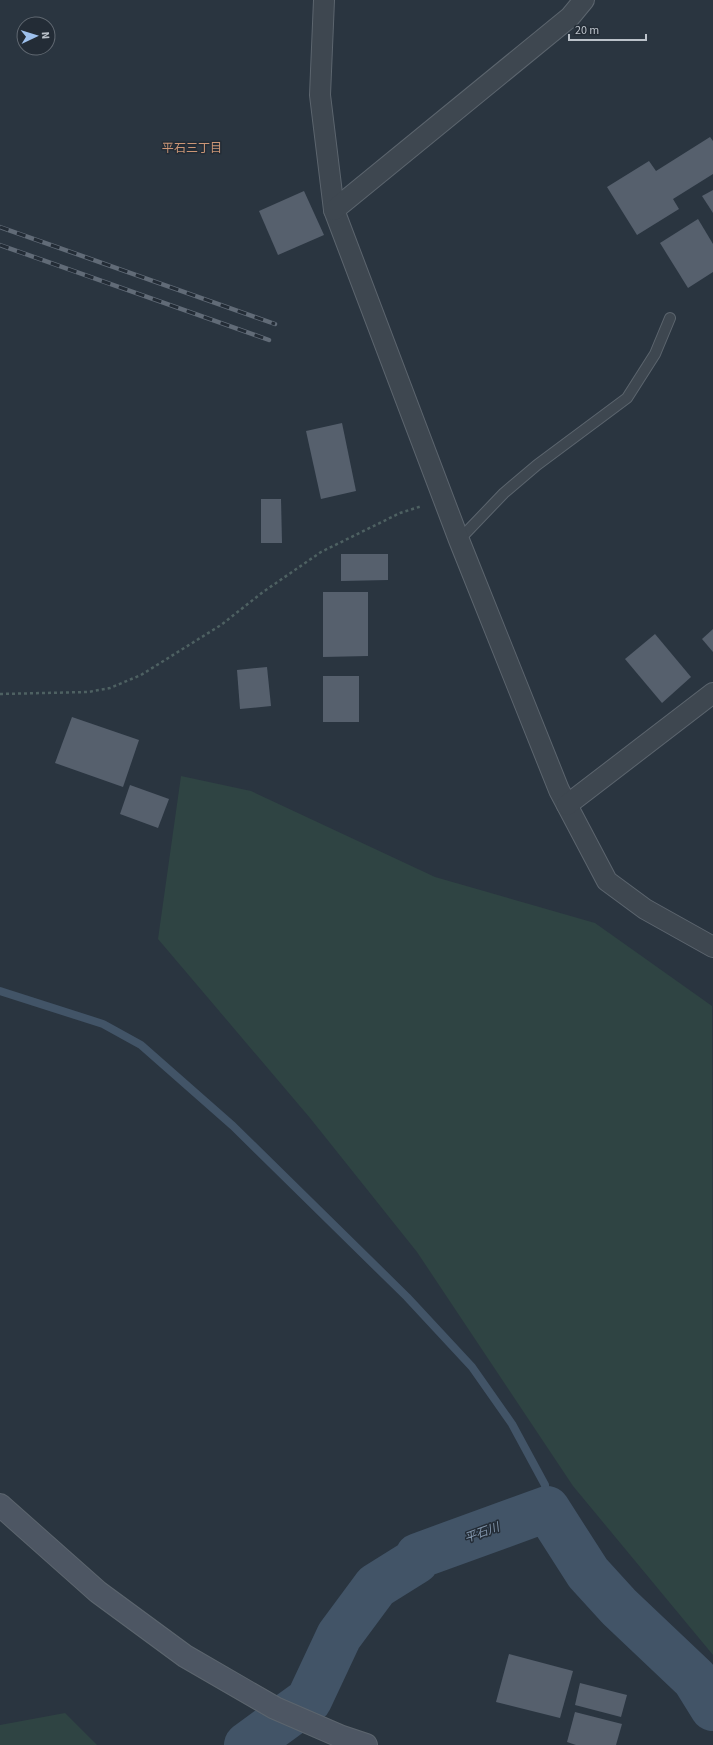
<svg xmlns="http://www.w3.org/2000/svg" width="713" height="1745" font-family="'Source Sans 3','Noto Sans JP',sans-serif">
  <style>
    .green { fill: #2f4443 }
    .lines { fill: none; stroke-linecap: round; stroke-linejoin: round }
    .stream { stroke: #425467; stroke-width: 8 }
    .river { stroke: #425467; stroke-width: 46 }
    .building { fill: #56606d }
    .lane-casing { stroke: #5c656e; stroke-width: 12 }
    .street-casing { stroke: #5c656e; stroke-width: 22 }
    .secondary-casing { stroke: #5c656e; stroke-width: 24 }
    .path { stroke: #4e6162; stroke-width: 2.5; stroke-dasharray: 3 3; stroke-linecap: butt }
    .lane { stroke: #3e4750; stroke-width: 10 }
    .street { stroke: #3e4750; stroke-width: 20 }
    .secondary { stroke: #4d5663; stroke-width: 22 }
    .rail-casing { stroke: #616b77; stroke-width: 4.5 }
    .rail { stroke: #232c36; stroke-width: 3; stroke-dasharray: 9; stroke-linecap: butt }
    .labels { text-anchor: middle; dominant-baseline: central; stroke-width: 3; stroke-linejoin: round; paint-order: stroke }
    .neighbourhood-label { font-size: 12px; fill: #cb9676; stroke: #232c36 }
    .water-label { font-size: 12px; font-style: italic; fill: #8094aa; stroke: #232c36 }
  </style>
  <rect width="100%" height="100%" fill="#2a3540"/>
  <g class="green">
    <polygon points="181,776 251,791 435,877 595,923 712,1006 713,1655 573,1486 417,1252 310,1118 158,939"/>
    <polygon points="65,1713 97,1745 0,1745 0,1725"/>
  </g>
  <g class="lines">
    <polyline class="stream" points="0,991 103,1024 141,1045 233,1126 407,1297 472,1367 512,1424 545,1485 547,1509"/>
    <polyline class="river" points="247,1745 309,1700 339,1636 376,1586 416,1561 418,1556 547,1509 588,1573 619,1607 695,1679 713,1708"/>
  </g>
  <g class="building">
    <polygon points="710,137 713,141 713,174 673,199 679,209 637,235 607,187 649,161 656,171"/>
    <polygon points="713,190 713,213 702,196"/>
    <polygon points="304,191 324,235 278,255 259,211"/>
    <polygon points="698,219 713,244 713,272 688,288 660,243"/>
    <polygon points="342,423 356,491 321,499 306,431"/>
    <polygon points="261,499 281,499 282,543 261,543"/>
    <polygon points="341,554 388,554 388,580 341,581"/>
    <polygon points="323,592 368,592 368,656 323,657"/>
    <polygon points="713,629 713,652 702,639"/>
    <polygon points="655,634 691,677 662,703 625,659"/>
    <polygon points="267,667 271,706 240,709 237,670"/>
    <rect x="323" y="676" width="36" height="46"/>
    <polygon points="72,717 139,740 123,787 55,763"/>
    <polygon points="130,785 169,799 158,828 120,814"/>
    <polygon points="509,1654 573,1671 560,1718 496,1702"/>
    <polygon points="580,1683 627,1695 621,1717 575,1705"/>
    <polygon points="575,1712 622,1724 616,1745 576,1745 567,1742"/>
  </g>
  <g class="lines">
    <defs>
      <polyline id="lane" points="459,540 504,493 537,465 627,398 655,354 670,318"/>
      <g id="street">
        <polyline points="324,0 320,95 334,210 459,540 559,790 607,881 645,909 713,947"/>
        <polyline points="334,210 570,17 584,0"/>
        <polyline points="567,805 713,693"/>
      </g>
      <polyline id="secondary" points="0,1505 98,1592 185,1656 275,1708 342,1737 366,1745"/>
    </defs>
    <use href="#lane" class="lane-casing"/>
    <use href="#street" class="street-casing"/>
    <use href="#secondary" class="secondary-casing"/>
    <polyline class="path" points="0,694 88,692 110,688 141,675 221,625 263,592 321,552 400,513 422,506"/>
    <use href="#lane" class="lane"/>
    <use href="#street" class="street"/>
    <use href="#secondary" class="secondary"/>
    <defs>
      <g id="rail">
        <polyline points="0,227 275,324"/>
        <polyline points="0,245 269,340"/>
      </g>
    </defs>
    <use href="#rail" class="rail-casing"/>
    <use href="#rail" class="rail"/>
  </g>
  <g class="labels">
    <g class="neighbourhood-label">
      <text x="192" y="148">平石三丁目</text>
    </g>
    <g class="water-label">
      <text transform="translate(482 1533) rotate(-20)">平石川</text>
    </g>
  </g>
  <g transform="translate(36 36) rotate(86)"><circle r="19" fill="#232c36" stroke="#606871"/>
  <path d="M0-3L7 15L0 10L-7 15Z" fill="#9ec1ed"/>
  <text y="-6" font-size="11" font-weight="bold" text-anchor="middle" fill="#bbc2ca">N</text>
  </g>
  <path d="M569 34v6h77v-6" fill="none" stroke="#bbc2ca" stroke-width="2"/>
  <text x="575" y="34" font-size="12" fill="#bbc2ca" stroke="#232c36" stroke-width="3" paint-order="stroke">20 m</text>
</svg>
